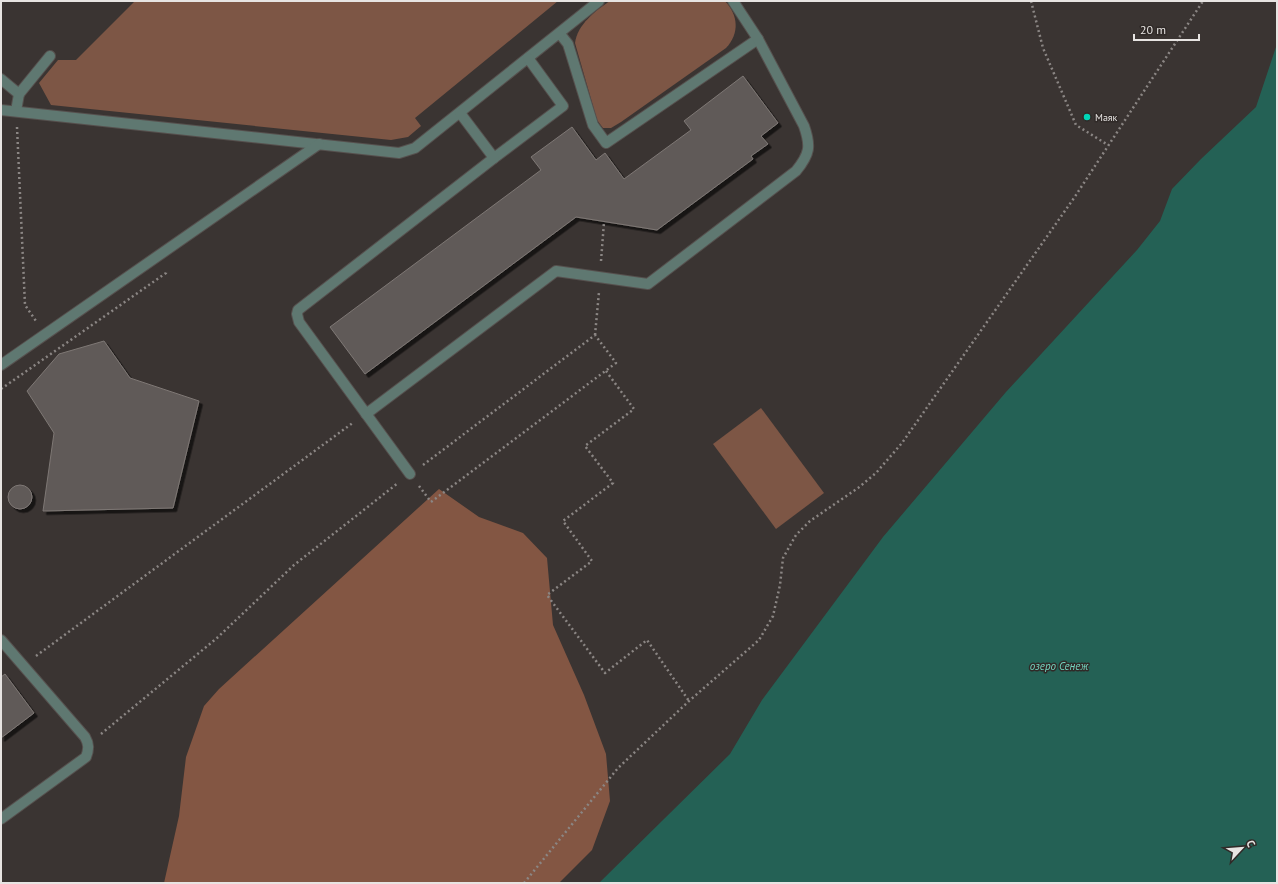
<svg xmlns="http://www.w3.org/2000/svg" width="1278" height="884" font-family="'PT Sans',sans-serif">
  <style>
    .green { fill: #7d5645 }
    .forest { fill: #835643 }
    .water { fill: #246155 }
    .building { fill: #615a58; stroke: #7e7875; filter: url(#shadow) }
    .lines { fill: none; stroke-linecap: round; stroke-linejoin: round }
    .minor-casing { stroke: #56504e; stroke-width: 12 }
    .path { stroke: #8b8684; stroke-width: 2.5; stroke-dasharray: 2 3; stroke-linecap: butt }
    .minor { stroke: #5f7871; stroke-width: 10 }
    .poi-dot { fill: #00d5b7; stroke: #302a28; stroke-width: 1.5 }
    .labels { text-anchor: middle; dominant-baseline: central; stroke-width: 3; stroke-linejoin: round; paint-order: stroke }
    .poi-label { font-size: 10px; fill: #e7e4e2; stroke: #302a28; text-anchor: start }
    .water-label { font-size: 11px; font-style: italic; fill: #74d4bf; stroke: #302a28 }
  </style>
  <defs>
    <filter id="shadow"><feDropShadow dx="3.5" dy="3.5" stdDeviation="0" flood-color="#0009"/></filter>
  </defs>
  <rect width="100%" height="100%" fill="#3a3432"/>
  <g class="green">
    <polygon points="135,1 558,1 415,118 421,126 408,137 391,140 51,105 39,83 58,60 76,60"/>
    <path d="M610,1H725C738,15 740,33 726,48L621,122L611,128H603L597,120L575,43C577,25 596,10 610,1Z"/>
    <polygon points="761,408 824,493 776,529 713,444"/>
  </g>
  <polygon class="forest" points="439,489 479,517 523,533 547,558 553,625 584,695 606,754 610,801 592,850 559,883 164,883 179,816 186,757 204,706 219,689"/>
  <polygon class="water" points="1277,44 1277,883 599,883 730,754 762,700 883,537 1006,392 1137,250 1160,221 1172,189 1201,159 1256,107"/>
  <g class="building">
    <polygon points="743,76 778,123 761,136 768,144 751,156 753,159 657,230 576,217 365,374 330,327 541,170 531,157 572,127 596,160 605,153 624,179 691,130 684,121"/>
    <polygon points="104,341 130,378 199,401 173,508 43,511 54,433 27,391 59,354"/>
    <circle cx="20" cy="497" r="12"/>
    <polygon points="5,674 34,713 1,738 1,677"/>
  </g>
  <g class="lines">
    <defs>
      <g id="minor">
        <polyline points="560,34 568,44 593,125 606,143 758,39"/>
        <polyline points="1,79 19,94 16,111"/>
        <polyline points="19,94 50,56"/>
        <polyline points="1,110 399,153 415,148 420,144 599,1"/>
        <polyline points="494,158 563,106 528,58"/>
        <polyline points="1,365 319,144"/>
        <path d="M366,414L556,271L648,284L796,171C810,154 811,146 804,126L758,39L733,1"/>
        <polyline points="410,474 299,322 297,314 298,310 494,158 460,113"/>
        <path d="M1,640L85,737C89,744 89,749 86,757L1,819"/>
      </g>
    </defs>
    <use href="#minor" class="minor-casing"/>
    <g class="path">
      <polyline points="1031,1 1043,48 1076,125 1108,145"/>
      <polyline points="17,127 25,305 36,321"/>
      <polyline points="601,261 604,222"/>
      <polyline points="595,335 599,292"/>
      <polyline points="606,371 634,409 585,446 613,483 563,521 592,561 547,595 605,673 647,640 689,701"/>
      <polyline points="1,389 166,273 166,270"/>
      <polyline points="419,486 431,502 616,363 595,335 423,465"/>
      <polyline points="36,656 354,422"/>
      <polyline points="101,734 217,638 294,565 398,483"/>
      <polyline points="524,883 618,768 689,701 759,640 773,616 780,585 783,558 796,535 810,521 858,488 876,473 902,443 1074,198 1203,1"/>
    </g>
    <use href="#minor" class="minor"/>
  </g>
  <circle class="poi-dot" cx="1087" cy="117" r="4"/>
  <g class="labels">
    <g class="poi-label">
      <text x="1095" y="117">Маяк</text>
    </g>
    <g class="water-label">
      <text x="1059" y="666">озеро Сенеж</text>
    </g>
  </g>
  <rect width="1278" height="884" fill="none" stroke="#e7e4e2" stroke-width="4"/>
  <g transform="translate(1242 848) rotate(64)" stroke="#302a28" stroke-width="3" paint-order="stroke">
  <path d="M0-3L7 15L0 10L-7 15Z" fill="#e7e4e2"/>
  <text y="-6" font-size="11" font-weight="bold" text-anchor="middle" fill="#e7e4e2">С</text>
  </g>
  <path d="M1134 34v6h65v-6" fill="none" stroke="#e7e4e2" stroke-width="2"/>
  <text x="1140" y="34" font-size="12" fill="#e7e4e2" stroke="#302a28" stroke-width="3" paint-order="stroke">20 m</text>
</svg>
